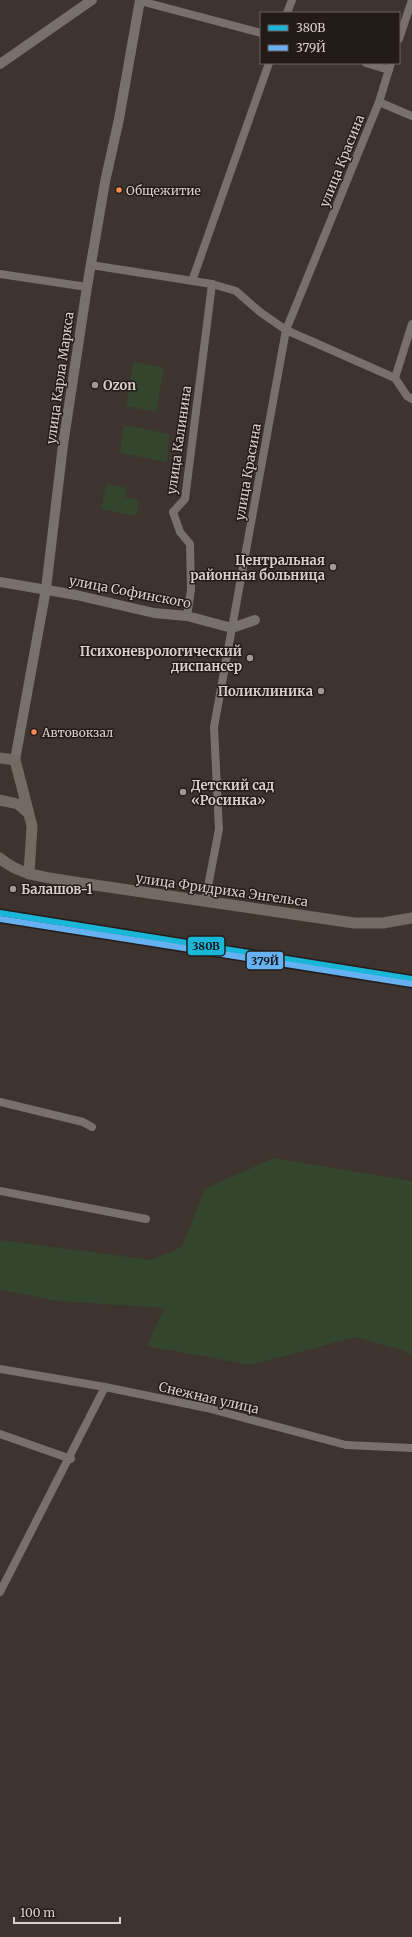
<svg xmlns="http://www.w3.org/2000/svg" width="412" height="1937" font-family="Merriweather,serif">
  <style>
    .green { fill: #34452d }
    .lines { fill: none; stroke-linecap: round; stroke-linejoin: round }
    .minor { stroke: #78706d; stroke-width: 8 }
    .tertiary { stroke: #78706d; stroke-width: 10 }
    .secondary { stroke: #736a64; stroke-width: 11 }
    .rail-1-casing { stroke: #231b18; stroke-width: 9 }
    .rail-2-casing { stroke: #231b18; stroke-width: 9 }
    .rail-1 { stroke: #1ab6d8; stroke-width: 6 }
    .rail-2 { stroke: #66b1f2; stroke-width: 6 }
    .bus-dot { fill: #f98a56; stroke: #231b18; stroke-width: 1.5 }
    .poi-dot { fill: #a39894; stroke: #231b18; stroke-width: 1.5 }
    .labels { text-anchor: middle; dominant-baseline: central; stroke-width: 3; stroke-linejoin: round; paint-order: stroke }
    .bus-label { font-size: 12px; fill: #daceca; stroke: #231b18; text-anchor: start }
    .street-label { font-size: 13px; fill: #daceca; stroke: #231b18 }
    .poi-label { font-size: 13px; font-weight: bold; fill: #daceca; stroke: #231b18; text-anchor: start }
    .line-badge { stroke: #231b18; stroke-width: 1.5 }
    .pale-badge-label { font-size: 11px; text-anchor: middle; font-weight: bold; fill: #111 }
  </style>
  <rect width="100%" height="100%" fill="#3d3430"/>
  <g class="green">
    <polygon points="134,362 164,368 156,412 126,406"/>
    <polygon points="124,425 169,434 167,462 120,453"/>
    <polygon points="106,484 127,488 125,497 139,500 136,516 101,509"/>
    <polygon points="274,1158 412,1181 412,1358 405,1351 356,1337 250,1365 147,1346 164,1308 60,1301 0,1290 0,1240 151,1260 182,1247 205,1189"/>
  </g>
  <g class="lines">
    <g class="minor">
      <polyline points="140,1 261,33"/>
      <polyline points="287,13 292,0"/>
      <polyline points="399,39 412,0"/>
      <polyline points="366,63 389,70"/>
      <polyline points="379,102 412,116"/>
      <polyline points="91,265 212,284 236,291 260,312 286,330 395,378 407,396 412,399"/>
      <polyline points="0,274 87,287"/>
      <polyline points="192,281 269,63"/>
      <polyline points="395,378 412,324"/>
      <polyline points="187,616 191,590 190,544 180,532 173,512 185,499 212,284"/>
      <polyline points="205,902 219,829 214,727 286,330 379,102 391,63"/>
      <polyline points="0,1102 83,1122 92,1127"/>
      <polyline points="0,1191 146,1219"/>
      <polyline points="0,1369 105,1387 207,1408 346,1445 412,1448"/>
      <polyline points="0,1434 71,1459"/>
      <polyline points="0,1592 105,1387"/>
    </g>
    <g class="tertiary">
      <polyline points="0,64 92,0"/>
      <polyline points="0,582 76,595 154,613 187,616 232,628 255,620"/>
      <polyline points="15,760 46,589 63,445 87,287 105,182 119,119 140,0"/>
    </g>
    <g class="secondary">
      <polyline points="0,758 15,760 32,826 29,874"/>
      <polyline points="0,800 18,804 28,813"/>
      <path d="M0,858C20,876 48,877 74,882L354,923H383L412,918"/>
    </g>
    <defs>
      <polyline id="rail-1" points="0,913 412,979"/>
      <polyline id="rail-2" points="0,919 412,984"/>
    </defs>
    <use href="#rail-1" class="rail-1-casing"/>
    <use href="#rail-2" class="rail-2-casing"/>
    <use href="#rail-1" class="rail-1"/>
    <use href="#rail-2" class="rail-2"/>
  </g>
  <g class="bus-dot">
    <circle cx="119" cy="190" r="3.5"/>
    <circle cx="34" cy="732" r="3.5"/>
  </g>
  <g class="poi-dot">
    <circle cx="95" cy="385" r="4"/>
    <circle cx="333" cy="567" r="4"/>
    <circle cx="250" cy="658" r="4"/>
    <circle cx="321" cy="691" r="4"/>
    <circle cx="183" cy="792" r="4"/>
    <circle cx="13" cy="889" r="4"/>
  </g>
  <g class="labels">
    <g class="bus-label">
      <text x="126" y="190">Общежитие</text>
      <text x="42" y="732">Автовокзал</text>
    </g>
    <g class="street-label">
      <text transform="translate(342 161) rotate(-68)">улица Красина</text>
      <text transform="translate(60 378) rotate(-82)">улица Карла Маркса</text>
      <text transform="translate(179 440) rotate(-82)">улица Калинина</text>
      <text transform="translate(248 472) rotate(-80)">улица Красина</text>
      <text transform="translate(130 592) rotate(11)">улица Софинского</text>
      <text transform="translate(222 890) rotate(8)">улица Фридриха Энгельса</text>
      <text transform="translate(209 1398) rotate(13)">Снежная улица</text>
    </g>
    <g class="poi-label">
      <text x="103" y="385">Ozon</text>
      <text x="325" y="560" text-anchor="end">Центральная<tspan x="325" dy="15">районная больница</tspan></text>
      <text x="242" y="651" text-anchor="end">Психоневрологический<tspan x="242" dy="15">диспансер</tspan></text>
      <text x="313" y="691" text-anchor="end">Поликлиника</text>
      <text x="191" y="785">Детский сад<tspan x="191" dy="15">«Росинка»</tspan></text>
      <text x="21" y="889">Балашов-1</text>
    </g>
  </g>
  <g class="line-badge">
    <rect x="187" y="936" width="38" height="20" rx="4" fill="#1ab6d8"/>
    <rect x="246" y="951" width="38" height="19" rx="4" fill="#66b1f2"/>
  </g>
  <g class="pale-badge-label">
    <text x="206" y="950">380В</text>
    <text x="265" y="965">379Й</text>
  </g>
  <rect x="260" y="12" width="140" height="52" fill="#231b18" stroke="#6c635f"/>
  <rect x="268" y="25" width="20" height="6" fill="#1ab6d8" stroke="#6c635f"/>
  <text x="296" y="32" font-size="12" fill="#daceca">380В</text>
  <rect x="268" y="45" width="20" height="6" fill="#66b1f2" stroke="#6c635f"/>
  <text x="296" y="52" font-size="12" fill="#daceca">379Й</text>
  <path d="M14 1917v6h106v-6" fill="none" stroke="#daceca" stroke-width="2"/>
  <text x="20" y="1917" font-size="12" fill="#daceca" stroke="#231b18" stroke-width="3" paint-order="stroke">100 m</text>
</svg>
